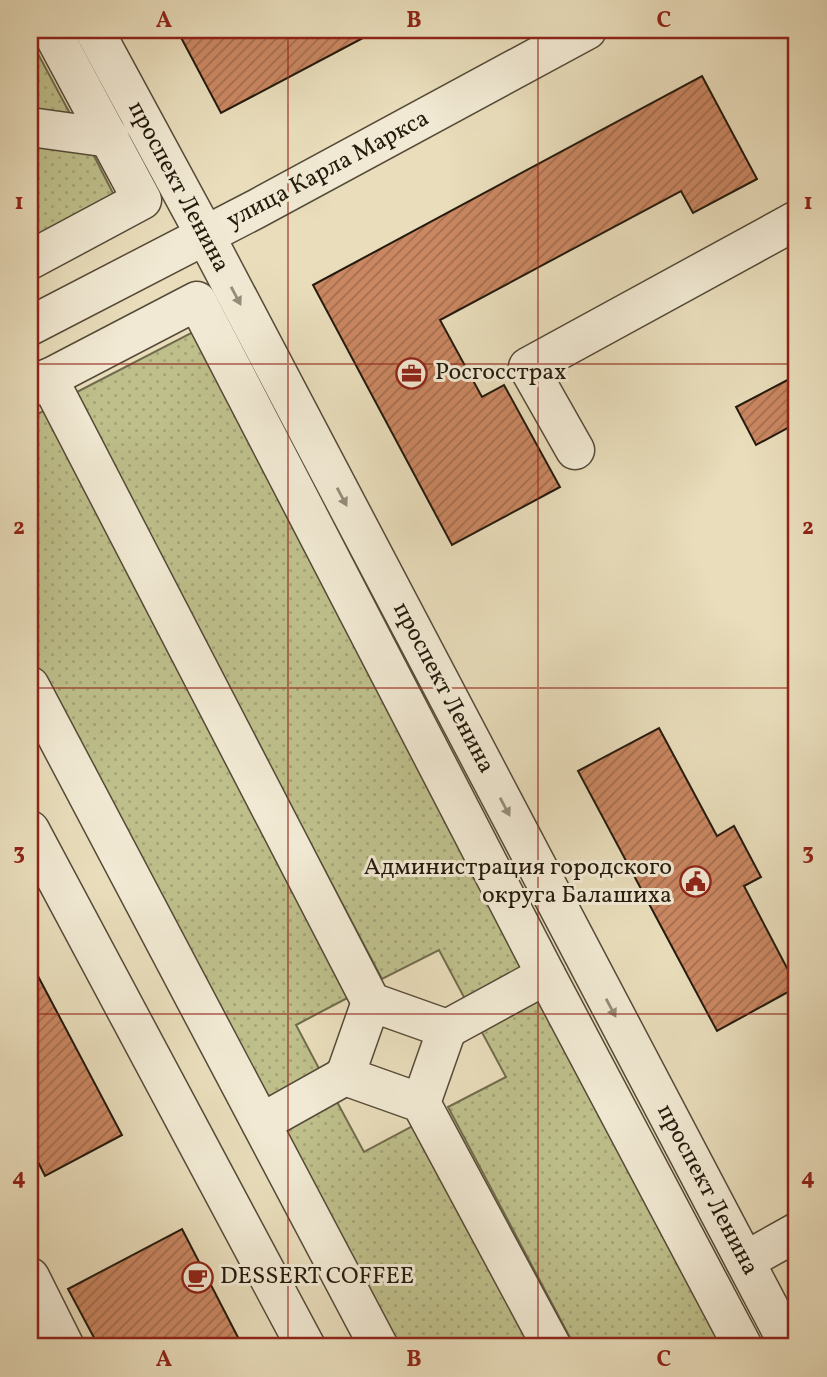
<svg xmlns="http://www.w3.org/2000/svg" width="827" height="1377" font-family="Vollkorn,serif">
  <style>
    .grass { fill: url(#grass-dots); stroke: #716c4c; stroke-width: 2 }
    .building { fill: url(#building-hatch); stroke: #241a0d; stroke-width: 2 }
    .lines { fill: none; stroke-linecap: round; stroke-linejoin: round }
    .minor-casing { stroke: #554b38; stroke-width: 41 }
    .minor { stroke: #f1e9d3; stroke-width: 38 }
    .oneway { fill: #958c7a }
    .grid { fill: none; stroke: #8f2418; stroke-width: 2; stroke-opacity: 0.55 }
    .labels { text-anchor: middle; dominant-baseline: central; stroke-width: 6; stroke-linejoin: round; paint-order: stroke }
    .street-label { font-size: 24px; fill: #241a0d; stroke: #f1e9d3 }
    .poi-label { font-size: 24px; fill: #241a0d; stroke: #f1e9d3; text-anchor: start }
    .neatline { fill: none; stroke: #8f2418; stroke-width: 2.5 }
    .grid-label { font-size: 23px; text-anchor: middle; font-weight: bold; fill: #8f2418 }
  </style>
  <defs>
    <pattern id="grass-dots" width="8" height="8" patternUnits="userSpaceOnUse" patternTransform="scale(1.75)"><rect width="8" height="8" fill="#bebf8b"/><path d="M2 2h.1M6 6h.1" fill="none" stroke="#a3a477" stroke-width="1.8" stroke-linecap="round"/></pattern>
    <pattern id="building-hatch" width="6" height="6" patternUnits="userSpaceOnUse" patternTransform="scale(1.75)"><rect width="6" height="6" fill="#ca8762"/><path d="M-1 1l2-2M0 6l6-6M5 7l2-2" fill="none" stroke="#a46e4f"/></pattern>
  </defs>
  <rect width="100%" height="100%" fill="#e9ddbb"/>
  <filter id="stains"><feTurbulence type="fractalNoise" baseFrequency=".00286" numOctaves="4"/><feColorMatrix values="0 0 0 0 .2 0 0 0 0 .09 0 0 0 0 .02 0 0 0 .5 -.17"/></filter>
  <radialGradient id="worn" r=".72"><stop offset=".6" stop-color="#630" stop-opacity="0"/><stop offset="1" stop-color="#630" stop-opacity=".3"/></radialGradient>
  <g class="grass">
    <polygon points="30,39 74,121 30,115"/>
    <polygon points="30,141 91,150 116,199 30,245"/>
    <polygon points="193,332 528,969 466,1001 439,950 382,979 73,394"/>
    <polygon points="45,410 353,995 296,1025 323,1076 261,1109 30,670 30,418"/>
    <polygon points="541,993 728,1347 575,1347 448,1107 506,1077 478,1025"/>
    <polygon points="336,1100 364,1152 420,1122 539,1347 387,1347 274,1133"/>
  </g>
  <g class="building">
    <polygon points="177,30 378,30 221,113"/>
    <polygon points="702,76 757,179 693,213 681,191 440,320 482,397 504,385 560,487 452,545 313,285"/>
    <polygon points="797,375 797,423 756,445 736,407"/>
    <polygon points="659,728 717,836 734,826 761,877 744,886 797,987 717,1031 578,771"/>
    <polygon points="30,961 122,1135 45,1176 30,1146"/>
    <polygon points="182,1229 243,1347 99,1347 68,1289"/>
  </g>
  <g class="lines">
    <defs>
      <g id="minor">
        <polyline points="94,30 205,235 790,1347"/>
        <polyline points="30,127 110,138"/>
        <polyline points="30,260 142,200 51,30"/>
        <polyline points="30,326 258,208 587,30"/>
        <polyline points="48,378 371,1002"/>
        <polyline points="30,388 197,301 546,975 743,1347"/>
        <polyline points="575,450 528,367 797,220"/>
        <polyline points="30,686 379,1347"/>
        <polyline points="30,830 306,1347"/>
        <polyline points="447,1029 546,975"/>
        <polyline points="421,1103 447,1029 371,1002 345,1076 421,1103 552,1347"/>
        <polyline points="261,1123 345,1076"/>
        <polyline points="745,1261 797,1232"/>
        <polyline points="30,1277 65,1347"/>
      </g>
    </defs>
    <use href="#minor" class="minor-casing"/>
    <use href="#minor" class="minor"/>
  </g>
  <defs><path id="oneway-solid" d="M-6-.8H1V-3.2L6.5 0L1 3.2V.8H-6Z" transform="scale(1.75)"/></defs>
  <g class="oneway">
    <use href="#oneway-solid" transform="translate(236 296) rotate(62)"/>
    <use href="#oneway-solid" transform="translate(342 497) rotate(62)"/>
    <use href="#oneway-solid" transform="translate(505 807) rotate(62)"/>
    <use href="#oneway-solid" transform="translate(611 1008) rotate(62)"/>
  </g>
  <path class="grid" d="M288,30V1347M538,30V1347M30,364H797M30,688H797M30,1014H797"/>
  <defs>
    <symbol id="office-ring" viewBox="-11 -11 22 22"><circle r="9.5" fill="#f1e9d3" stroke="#8f2418" stroke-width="1.5"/><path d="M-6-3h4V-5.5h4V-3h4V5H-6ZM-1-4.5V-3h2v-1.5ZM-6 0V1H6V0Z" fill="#8f2418"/></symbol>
    <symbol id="civic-ring" viewBox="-11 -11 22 22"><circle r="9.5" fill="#f1e9d3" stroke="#8f2418" stroke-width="1.5"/><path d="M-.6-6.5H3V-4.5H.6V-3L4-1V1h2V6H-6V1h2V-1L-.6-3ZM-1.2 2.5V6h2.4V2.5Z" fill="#8f2418"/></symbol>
    <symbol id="cafe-ring" viewBox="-11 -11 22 22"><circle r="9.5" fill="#f1e9d3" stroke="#8f2418" stroke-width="1.5"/><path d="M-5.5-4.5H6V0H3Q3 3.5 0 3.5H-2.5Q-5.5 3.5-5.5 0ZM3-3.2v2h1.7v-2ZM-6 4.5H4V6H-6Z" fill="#8f2418"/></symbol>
  </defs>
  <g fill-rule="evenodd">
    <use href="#office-ring" x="394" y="356" width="35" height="35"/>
    <use href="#civic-ring" x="678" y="864" width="35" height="35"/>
    <use href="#cafe-ring" x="180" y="1260" width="35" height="35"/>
  </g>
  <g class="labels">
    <g class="street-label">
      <text transform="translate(328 170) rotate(-28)">улица Карла Маркса</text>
      <text transform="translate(178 187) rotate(62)">проспект Ленина</text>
      <text transform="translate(443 688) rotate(62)">проспект Ленина</text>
      <text transform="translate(707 1190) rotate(62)">проспект Ленина</text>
    </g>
    <g class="poi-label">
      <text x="435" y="373">Росгосстрах</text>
      <text x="672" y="868" text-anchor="end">Администрация городского<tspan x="672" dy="28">округа Балашиха</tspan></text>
      <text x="220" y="1277">DESSERT COFFEE</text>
    </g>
  </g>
  <rect width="827" height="1377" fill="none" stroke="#e9ddbb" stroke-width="77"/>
  <rect x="38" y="38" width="750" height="1300" class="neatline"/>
  <g class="grid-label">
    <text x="164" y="27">A</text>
    <text x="414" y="27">B</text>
    <text x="664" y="27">C</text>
    <text x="19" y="209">1</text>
    <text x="808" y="209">1</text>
    <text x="19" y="534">2</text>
    <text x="808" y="534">2</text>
    <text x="19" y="859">3</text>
    <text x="808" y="859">3</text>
    <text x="19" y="1184">4</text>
    <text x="808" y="1184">4</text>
    <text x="164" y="1366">A</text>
    <text x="414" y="1366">B</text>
    <text x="664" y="1366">C</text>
  </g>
  <rect width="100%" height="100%" filter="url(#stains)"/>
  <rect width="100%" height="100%" fill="url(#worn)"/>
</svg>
